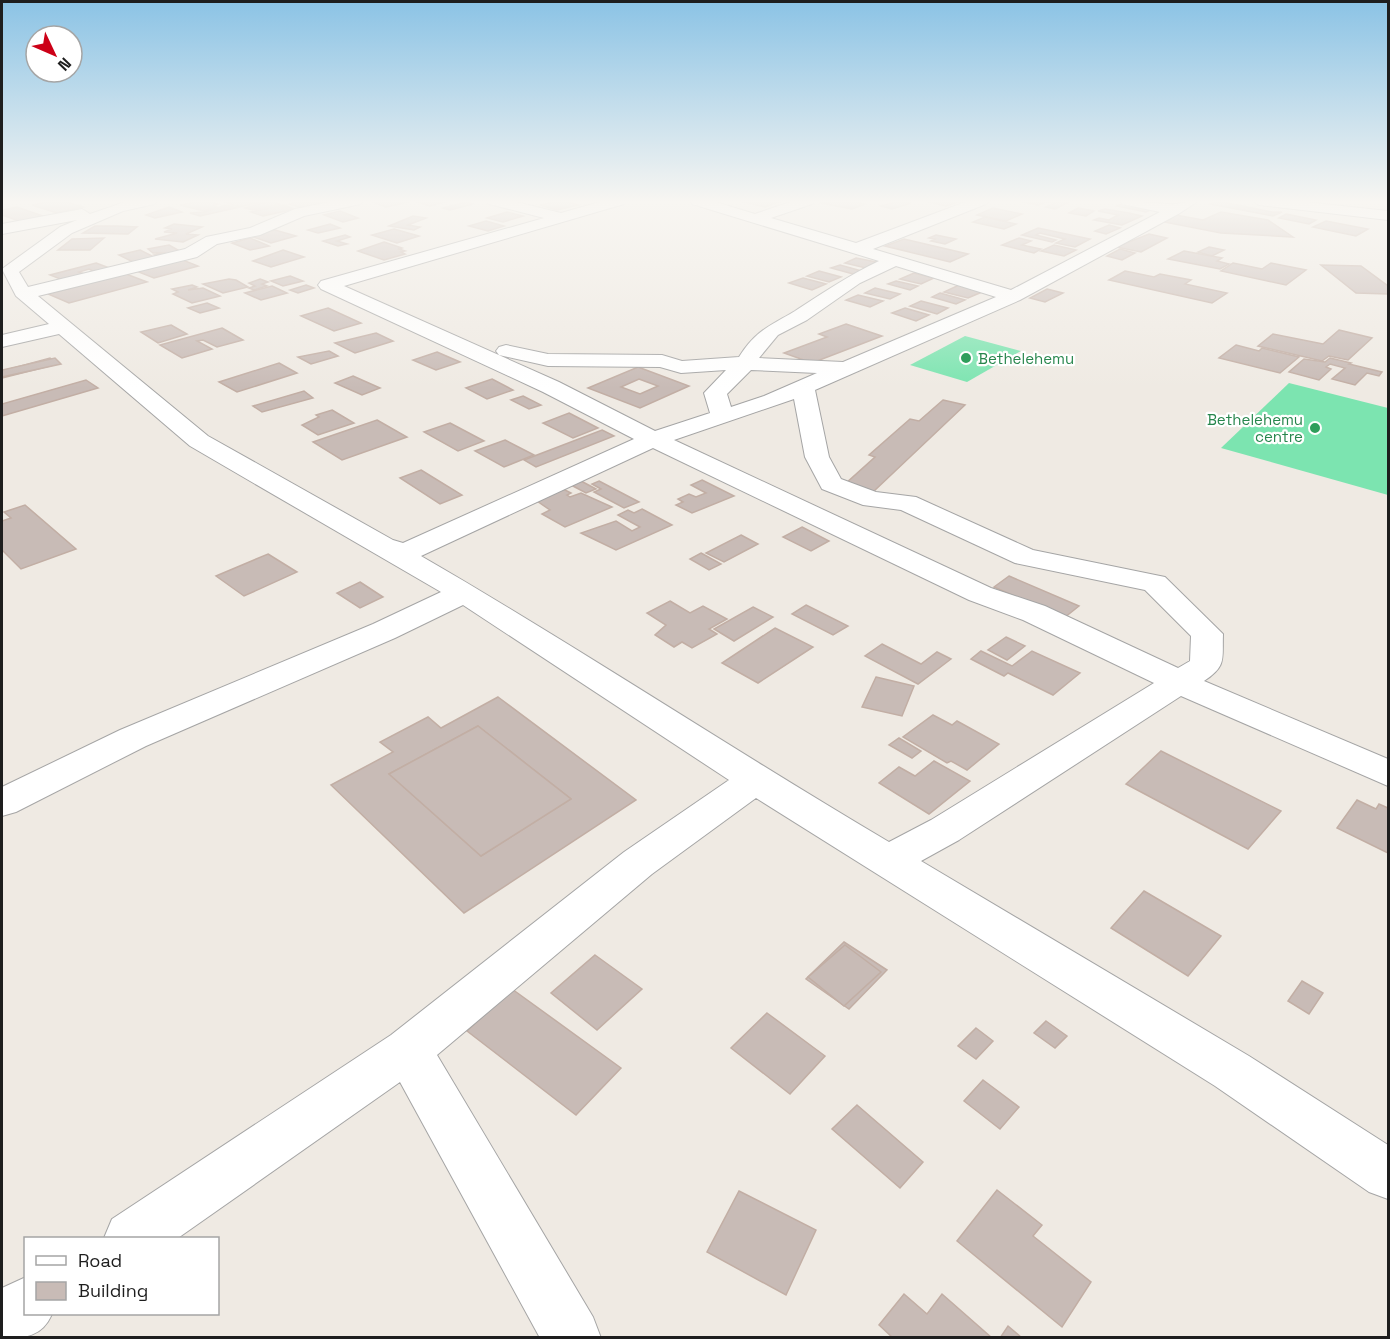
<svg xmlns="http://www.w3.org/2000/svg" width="1390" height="1339" font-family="'Space Grotesk',sans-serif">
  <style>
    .pitch { fill: #7ce4b0 }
    .building { fill: #c8bbb6; stroke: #c2aea4; stroke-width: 1.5; fill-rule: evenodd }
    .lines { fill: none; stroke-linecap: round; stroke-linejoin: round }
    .street-casing { stroke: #a5a5a5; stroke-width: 2 }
    .street { fill: #fff; fill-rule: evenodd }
    .leisure-dot { fill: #2e9e5b; stroke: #fff; stroke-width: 2 }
    .labels { text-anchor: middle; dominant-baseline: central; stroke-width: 4.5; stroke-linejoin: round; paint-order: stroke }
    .far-leisure-label { font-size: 15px; fill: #27864d; stroke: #fff; text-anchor: start }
  </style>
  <rect width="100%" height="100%" fill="#efeae3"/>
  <g class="pitch">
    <polygon points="965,336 1021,351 967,382 910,365"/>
    <polygon points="1289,383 1388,408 1388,495 1221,448"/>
  </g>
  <g class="building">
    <polygon points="53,201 63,201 83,207 57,213 32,205"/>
    <polygon points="201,201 208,201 218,204 214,205 217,207 204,211 180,205"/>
    <polygon points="222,201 267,201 239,207"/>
    <polygon points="271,201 280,204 253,210 245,208"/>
    <polygon points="291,201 321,201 327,203 303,208 289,204 296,202"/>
    <polygon points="377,201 405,201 408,202 386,207 372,202"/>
    <polygon points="414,201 449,201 430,206"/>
    <polygon points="559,201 564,201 578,205 557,210 540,205"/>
    <polygon points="740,201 782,201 765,207"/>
    <polygon points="827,201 848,201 865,204 852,209 821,203"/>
    <polygon points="899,201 911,203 892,209 881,206"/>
    <polygon points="924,201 961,201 946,206"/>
    <polygon points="1025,201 1060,201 1069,202 1055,209 1046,207 1055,203 1047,202 1038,205 1022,202"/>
    <polygon points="1218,201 1272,212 1282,212 1273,216 1210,204"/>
    <polygon points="466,202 473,204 450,210 443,208"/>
    <polygon points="1125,202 1155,208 1146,212 1117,206"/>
    <polygon points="226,205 236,208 200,216 190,213 204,212"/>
    <polygon points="283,205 295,209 263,216 251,212"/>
    <polygon points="17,207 43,216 19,221 2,215 2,210"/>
    <polygon points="169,207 182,212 155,218 146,215"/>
    <polygon points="993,208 1022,214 1006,221 977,215"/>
    <polygon points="1078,208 1094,211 1086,216 1069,213"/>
    <polygon points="1105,209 1129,213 1142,216 1122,225 1094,220 1099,218 1109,220 1118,215 1098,211"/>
    <polygon points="340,211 358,218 343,222 324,215"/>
    <polygon points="507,212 523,216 503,222 487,218"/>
    <polygon points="1221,212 1268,220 1293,237 1221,233 1164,222 1176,215 1203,220"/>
    <polygon points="1286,214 1316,220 1309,224 1279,218"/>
    <polygon points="413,216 426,218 408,225 420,227 414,230 389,226"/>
    <polygon points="985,217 1016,224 1004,229 973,222"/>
    <polygon points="486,221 504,226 488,231 469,226"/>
    <polygon points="1326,221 1368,229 1356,236 1313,227"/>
    <polygon points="174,224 202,227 186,234 198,235 183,242 155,239 177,233 164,232 172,229 165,228"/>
    <polygon points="330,224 340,228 318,233 308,230"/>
    <polygon points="1109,225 1120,228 1106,234 1095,231"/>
    <polygon points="95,226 117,226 137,227 128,234 83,233"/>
    <polygon points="1038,228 1090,239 1075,247 1056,243 1065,239 1040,233 1036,235 1056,240 1052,242 1022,235"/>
    <polygon points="394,229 419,236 397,243 372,235"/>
    <polygon points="275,230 296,236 271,243 250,236"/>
    <polygon points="1149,234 1167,238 1141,252 1116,247"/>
    <polygon points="345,235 350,237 337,241 347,244 338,246 323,241"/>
    <polygon points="936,235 956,239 945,244 931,241 935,239 929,238"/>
    <polygon points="104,238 90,250 58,250 72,239"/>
    <polygon points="250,238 269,246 250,250 232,243"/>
    <polygon points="1019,238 1031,241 1022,245 1041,249 1034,253 1002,245"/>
    <polygon points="904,239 968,254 950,262 885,246"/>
    <polygon points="384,242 402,248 399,249 405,251 401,252 405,254 384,260 358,251"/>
    <polygon points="169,245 183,253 158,258 154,255 166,253 153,253 148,249"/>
    <polygon points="1054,245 1076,250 1064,256 1041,251"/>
    <polygon points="1209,247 1224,250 1212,256 1198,252"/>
    <polygon points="1120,249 1135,253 1122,260 1107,256"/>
    <polygon points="140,250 154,257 133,262 119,255"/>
    <polygon points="283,250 304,257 271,267 253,261"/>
    <polygon points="1184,251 1222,258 1217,261 1229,264 1220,269 1168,259"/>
    <polygon points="856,258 882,263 870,269 845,263"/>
    <polygon points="180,259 198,266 154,278 136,271"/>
    <polygon points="96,263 112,269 97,273 89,269 79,272 90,276 68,282 50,275"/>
    <polygon points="1233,263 1262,269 1271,263 1306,270 1286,285 1221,271"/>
    <polygon points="840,265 862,271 853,274 831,268"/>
    <polygon points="1321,265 1361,266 1388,286 1388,294 1356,293"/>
    <polygon points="819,271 841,277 829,282 807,276"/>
    <polygon points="1125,271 1154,277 1160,274 1191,280 1185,284 1227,293 1212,303 1109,280"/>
    <polygon points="914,273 934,278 921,284 900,279"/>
    <polygon points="126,274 147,282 69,303 48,294"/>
    <polygon points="290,276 303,281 283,286 271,281"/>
    <polygon points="803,278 826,284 812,290 789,283"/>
    <polygon points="229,279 236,280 248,287 223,293 203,284"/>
    <polygon points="260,279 268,282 262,284 267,286 254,290 249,288 255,286 249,283"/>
    <polygon points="896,281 918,286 910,290 888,284"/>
    <polygon points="192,285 197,287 188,290 203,288 220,296 192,303 173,294 178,292 172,289"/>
    <polygon points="306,285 314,288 298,293 290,290"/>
    <polygon points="959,285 982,292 968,298 944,292"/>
    <polygon points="272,286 287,293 261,300 245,293"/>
    <polygon points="875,288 900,294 890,299 865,293"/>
    <polygon points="1047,289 1063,293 1045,302 1030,298"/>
    <polygon points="940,293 965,300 956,304 932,297"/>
    <polygon points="858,295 883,301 870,307 846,300"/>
    <polygon points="921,301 948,308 937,314 910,306"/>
    <polygon points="207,303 219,308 200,313 188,308"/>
    <polygon points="328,308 361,323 334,331 301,316"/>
    <polygon points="905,308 929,315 916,321 892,313"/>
    <polygon points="846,324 882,336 812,363 784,353 827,337 819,334"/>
    <polygon points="171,325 187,334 158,343 141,332"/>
    <polygon points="222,328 243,340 217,347 203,340 197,341 212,349 182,358 160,345"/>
    <polygon points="1339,330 1372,338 1348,360 1329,356 1322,361 1258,346 1273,334 1323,344"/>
    <polygon points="376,333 393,341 355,353 335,343"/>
    <polygon points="1236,345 1259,351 1262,348 1299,357 1280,373 1219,358"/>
    <polygon points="329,351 338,356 311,364 298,357"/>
    <polygon points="437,352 460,362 436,370 413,360"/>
    <polygon points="50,358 58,364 2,378 2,371"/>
    <polygon points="55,358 61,364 2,377 2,370"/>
    <polygon points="1330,358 1351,363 1349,364 1382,372 1379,376 1367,373 1355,385 1332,379 1345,368 1330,364 1326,367 1331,369 1319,380 1289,372 1304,359 1325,362"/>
    <polygon points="279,363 297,373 237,392 219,382"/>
    <path d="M638,367L689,386L640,408L588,388ZM639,379L658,386L640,394L621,387Z"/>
    <polygon points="353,376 380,388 362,395 335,383"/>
    <polygon points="492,379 513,390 487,399 466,388"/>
    <polygon points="86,380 98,388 2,416 2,404"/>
    <polygon points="304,391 313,398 262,412 253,406"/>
    <polygon points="523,396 541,405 529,409 511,400"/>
    <polygon points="943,400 965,405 872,493 844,485 875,457 869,455 910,419 919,421"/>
    <polygon points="332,410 354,423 318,435 302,425 319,417 316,415"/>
    <polygon points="569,413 598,428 573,438 543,423"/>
    <polygon points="377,420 407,437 342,460 313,442"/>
    <polygon points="450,423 484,441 458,451 424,432"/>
    <polygon points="602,430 614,436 536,467 524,460"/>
    <polygon points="505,440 534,455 504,467 475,451"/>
    <polygon points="421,470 462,495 440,504 400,478"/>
    <polygon points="702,480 734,496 692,513 676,505 683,502 678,499 689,494 696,497 706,493 691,485"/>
    <polygon points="581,481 596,489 586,493 571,485"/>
    <polygon points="599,481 639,502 624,508 594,492 601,489 592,484"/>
    <polygon points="561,488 571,493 567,495 570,497 581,493 612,507 565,527 542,514 550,510 534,499"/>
    <polygon points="25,505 76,549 21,569 2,550 2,521 11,518 4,512"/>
    <polygon points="642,509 672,525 616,550 581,533 616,521 632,531 640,527 618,515 628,510 634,513"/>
    <polygon points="802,527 829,541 811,551 783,537"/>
    <polygon points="741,535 758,544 724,562 706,553"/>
    <polygon points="701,553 721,564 709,570 690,559"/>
    <polygon points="268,554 297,572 244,596 216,576"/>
    <polygon points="1009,576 1079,606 1064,618 994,587"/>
    <polygon points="360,582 383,597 360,608 337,593"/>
    <polygon points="670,601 690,613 703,606 727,619 709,629 717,634 692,648 682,642 674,647 655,635 666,625 647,613"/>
    <polygon points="806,605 848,626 833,635 792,614"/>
    <polygon points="753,607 773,617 734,641 714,629"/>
    <polygon points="775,628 813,647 758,683 722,663"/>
    <polygon points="1006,637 1025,646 1007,660 988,650"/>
    <polygon points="882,644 921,664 937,652 951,659 918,684 865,656"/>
    <polygon points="981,651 1012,666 1032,651 1080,673 1053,695 1008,673 1004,676 971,659"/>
    <polygon points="876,677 914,686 902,716 862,707"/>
    <path d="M498,697L636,800L464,913L331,785L393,752L380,742L428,717L441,728ZM478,726L571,799L481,856L389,774Z"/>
    <polygon points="933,715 952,725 957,721 999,744 967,770 951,761 947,763 903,737"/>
    <polygon points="478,726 571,799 481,856 389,774"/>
    <polygon points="899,738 921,751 912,758 889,745"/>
    <polygon points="1161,751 1281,811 1248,849 1126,784"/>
    <polygon points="934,761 970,781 929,814 879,783 899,767 915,776"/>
    <polygon points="1357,800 1376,809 1379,804 1388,808 1388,853 1337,828"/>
    <polygon points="1144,891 1221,936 1188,976 1111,928"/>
    <polygon points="844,942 887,970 849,1009 806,979"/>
    <polygon points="845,945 881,972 844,1006 808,977"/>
    <polygon points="595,955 642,989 597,1030 551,993"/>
    <polygon points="1302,981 1323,993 1309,1014 1288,1001"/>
    <polygon points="512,989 621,1068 576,1115 467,1031"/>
    <polygon points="767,1013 825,1056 790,1094 731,1048"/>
    <polygon points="1046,1021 1067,1036 1055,1048 1034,1033"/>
    <polygon points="976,1028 993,1041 976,1059 958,1046"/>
    <polygon points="983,1080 1019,1107 1000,1129 964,1101"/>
    <polygon points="857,1105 923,1162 900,1188 832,1129"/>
    <polygon points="997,1190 1042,1225 1033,1236 1091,1282 1062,1327 957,1241"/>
    <polygon points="739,1191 816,1230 786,1295 707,1252"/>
    <polygon points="904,1294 927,1314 942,1294 992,1338 893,1338 879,1325"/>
    <polygon points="1008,1326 1022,1338 1000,1338"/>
  </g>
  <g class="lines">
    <defs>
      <g id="street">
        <path d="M128,201H157L155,204L123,211L72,233L19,272L28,287L185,249L206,237L250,228L295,209L334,201H363L361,204L304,216L260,235L217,244L197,257L38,296L208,436L393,540L403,543L634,439L543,392L321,289L318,285L321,281L544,218L489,204L487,201H512L561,213L603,201H626L624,204L344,286L559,382L655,431L710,413L704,393L726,370L681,373L660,367L548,366L499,355L496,351L499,347L506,345L548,354L662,355L682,361L739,357C756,330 770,326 795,311C823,293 849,275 879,261L692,204L690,201H712L755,214L793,201H814L812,204L771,218L856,243L968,201H988L986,204L873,249L1011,290L1160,212L1122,204L1120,201C1137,201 1153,204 1169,204C1178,205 1188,201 1198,201L1180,213L1020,300L815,390L829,457L841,479L876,492L916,497L1033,550L1165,577L1223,634C1222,659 1227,666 1204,681L1388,759V786L1181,696L959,840L921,861L1249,1056L1388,1145V1199L1369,1192L1215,1086L756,798L652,874L437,1055L593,1317L601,1338H540L400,1082L178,1238H104L112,1219L391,1035L624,852L729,780L463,605L395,638L146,746L16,812L2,816V787L120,730L373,624L441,592L190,446L59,334L2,347V335L49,324L16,296L2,269L60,227L77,220L2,234V224L82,209L90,214ZM896,266L996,297L843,362L759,358L778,335L807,320L860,283ZM751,370L817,373L764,396L731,407L727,394ZM794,399L805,457L822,489L863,505L901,510L1015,563L1145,590L1191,636L1190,661L1178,668L1045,606L991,588L674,440ZM653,448L969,600L1023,620L1154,683L931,820L889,842C731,749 579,647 421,556Z"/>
        <polygon points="1252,201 1296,201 1388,211 1388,220 1259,205"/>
        <path d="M26,1277V1314H52C42,1337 25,1338 2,1338V1288Z"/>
      </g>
    </defs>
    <use href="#street" class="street-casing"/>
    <use href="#street" class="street"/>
  </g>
  <linearGradient id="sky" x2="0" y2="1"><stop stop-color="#8bc3e5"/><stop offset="0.52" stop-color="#f8f6f2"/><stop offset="1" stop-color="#f8f6f2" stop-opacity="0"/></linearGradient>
  <rect width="1390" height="388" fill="url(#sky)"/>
  <g class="leisure-dot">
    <circle cx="966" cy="358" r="6"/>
    <circle cx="1315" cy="428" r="6"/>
  </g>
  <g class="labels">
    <g class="far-leisure-label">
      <text x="978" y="358">Bethelehemu</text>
      <text x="1303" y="419" text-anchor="end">Bethelehemu<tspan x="1303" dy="17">centre</tspan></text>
    </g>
  </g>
  <rect width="1390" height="1339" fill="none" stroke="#1e1e1e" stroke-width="6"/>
  <rect x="24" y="1237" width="195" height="78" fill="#ffffff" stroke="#a5a5a5" stroke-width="1.5"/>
  <rect x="36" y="1256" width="30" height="9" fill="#ffffff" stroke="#a5a5a5" stroke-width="1.5"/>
  <text x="78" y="1267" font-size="18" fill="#1e1e1e">Road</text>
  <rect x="36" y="1282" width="30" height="18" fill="#c8bbb6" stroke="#a5a5a5" stroke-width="1.5"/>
  <text x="78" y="1297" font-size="18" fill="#1e1e1e">Building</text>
  <g transform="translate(54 54) rotate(134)"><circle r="28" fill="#ffffff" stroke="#a5a5a5" stroke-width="1.5"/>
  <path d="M0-4.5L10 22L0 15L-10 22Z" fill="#cc0017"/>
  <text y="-9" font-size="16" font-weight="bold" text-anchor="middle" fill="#1e1e1e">N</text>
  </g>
</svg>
